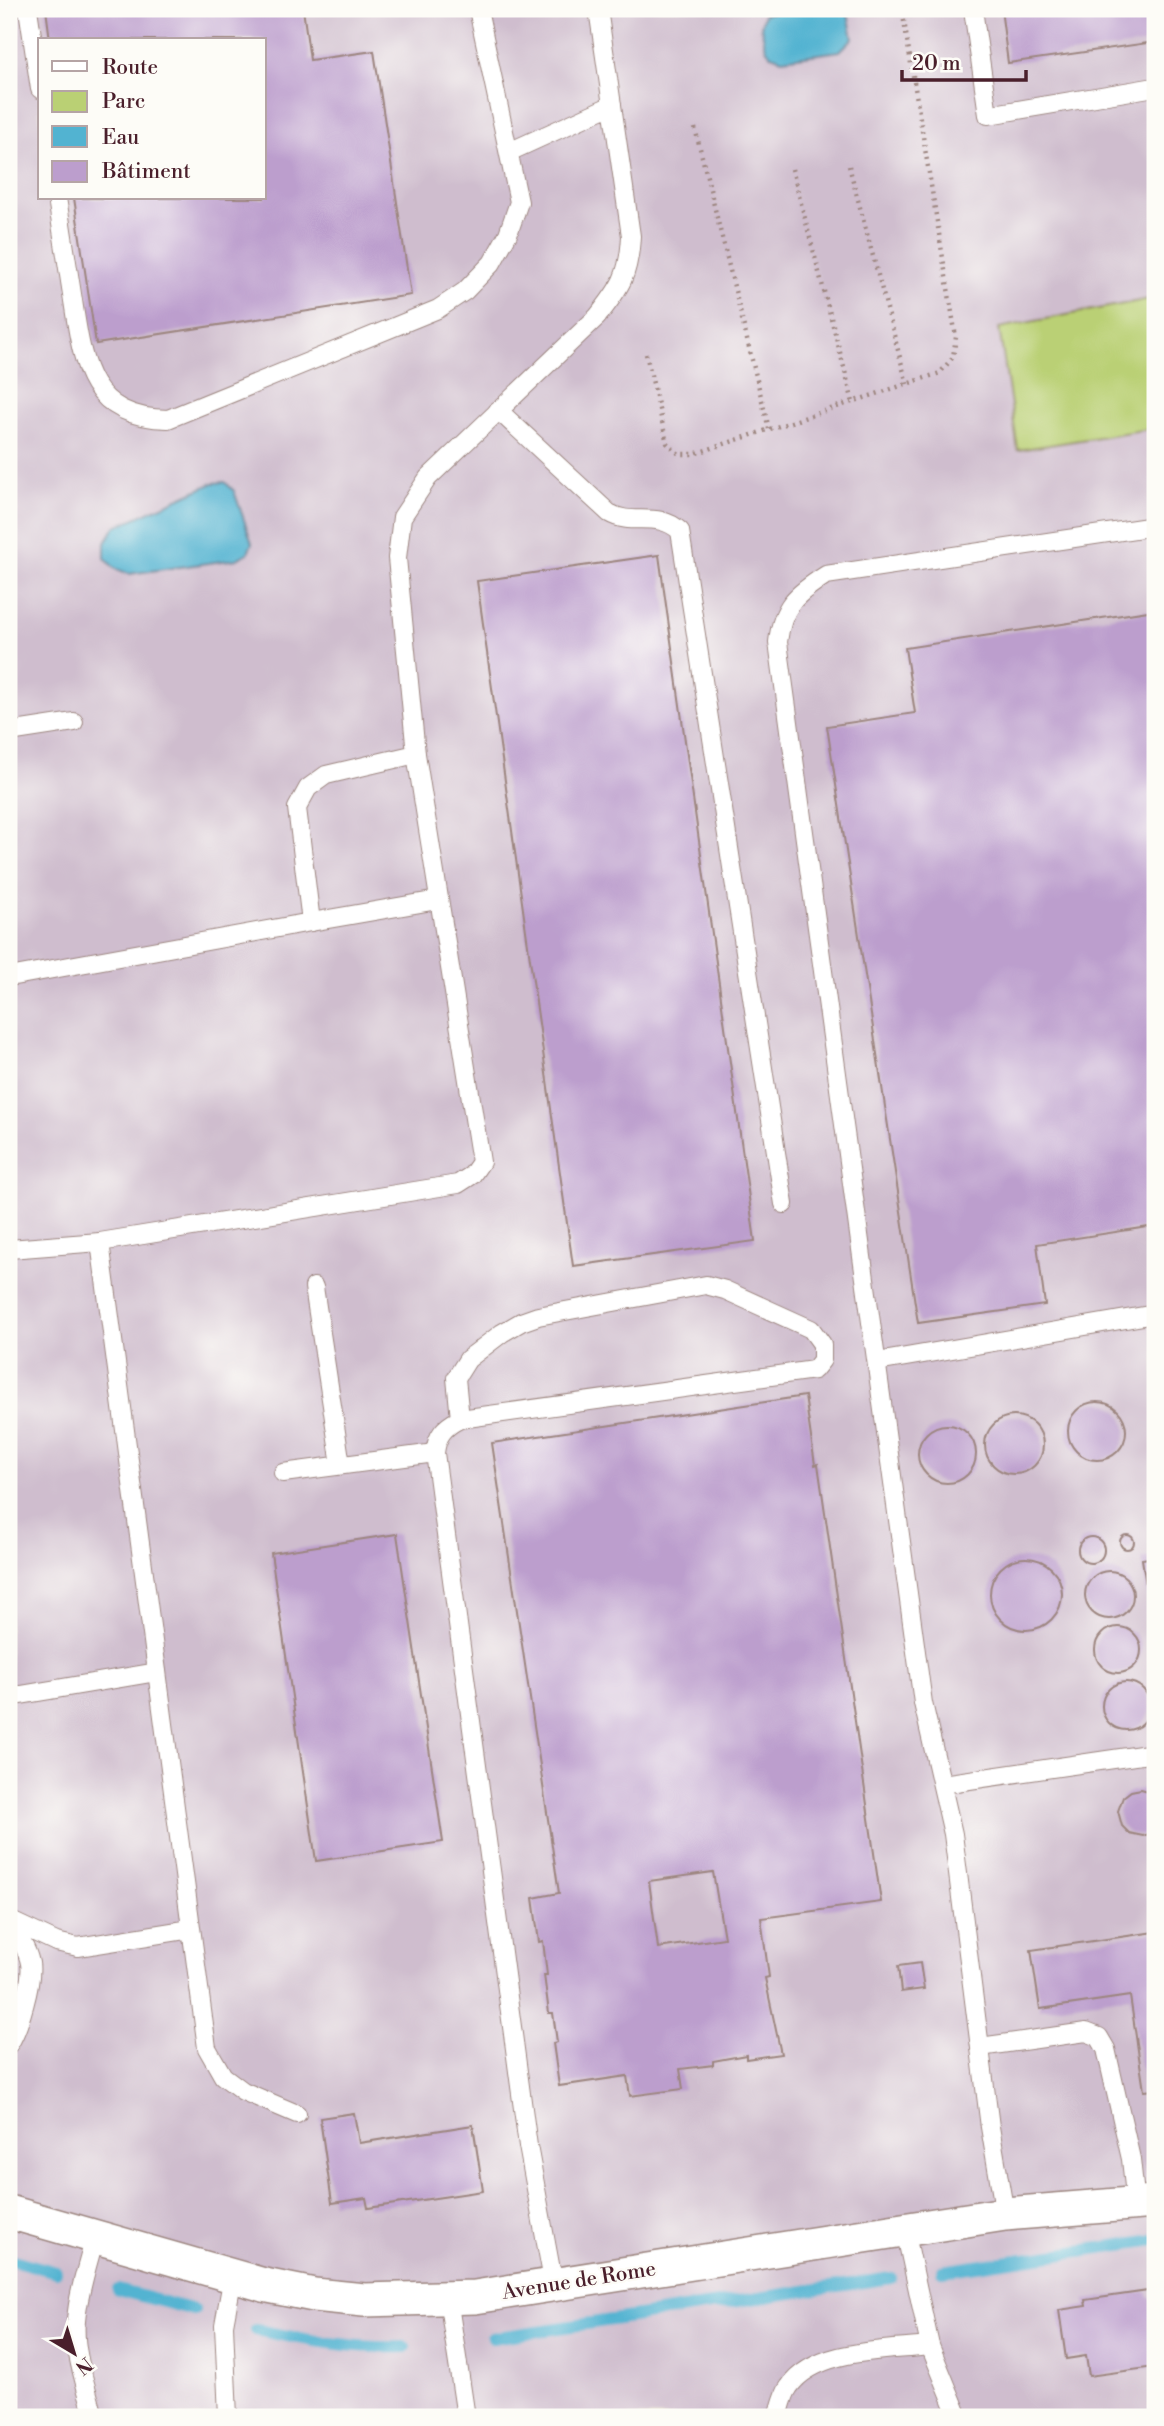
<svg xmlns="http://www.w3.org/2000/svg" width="1164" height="2426" font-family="'Libre Bodoni',serif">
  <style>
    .industrial { fill: #cfbdce; fill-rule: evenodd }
    .green { fill: #bad074; stroke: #827850; stroke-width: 2 }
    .water { fill: #52b3d1; stroke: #4e697e; stroke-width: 2 }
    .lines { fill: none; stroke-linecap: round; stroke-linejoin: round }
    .stream { stroke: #52b3d1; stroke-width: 12 }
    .building { fill: #bc9ecd; fill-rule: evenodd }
    .lane-casing { stroke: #9d8680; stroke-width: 20 }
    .street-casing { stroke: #9d8680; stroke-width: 36 }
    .path { stroke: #9d8680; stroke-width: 4.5; stroke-dasharray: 2 5; stroke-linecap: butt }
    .lane { stroke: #fff; stroke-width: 18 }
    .street { stroke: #fff; stroke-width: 33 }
    .labels { text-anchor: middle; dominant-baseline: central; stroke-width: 5; stroke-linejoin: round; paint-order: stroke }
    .street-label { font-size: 21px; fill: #4a1f2b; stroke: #fdfcf7 }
  </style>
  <rect width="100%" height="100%" fill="#fdfcf7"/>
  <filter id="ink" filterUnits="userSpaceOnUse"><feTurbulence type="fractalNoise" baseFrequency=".0143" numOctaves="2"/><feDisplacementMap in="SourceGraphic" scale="14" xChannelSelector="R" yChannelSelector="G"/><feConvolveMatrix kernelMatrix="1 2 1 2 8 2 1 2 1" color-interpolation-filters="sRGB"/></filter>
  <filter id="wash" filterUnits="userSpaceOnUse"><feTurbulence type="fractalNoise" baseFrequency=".00686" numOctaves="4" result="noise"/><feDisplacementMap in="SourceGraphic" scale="28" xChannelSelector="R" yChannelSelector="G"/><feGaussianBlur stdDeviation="1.57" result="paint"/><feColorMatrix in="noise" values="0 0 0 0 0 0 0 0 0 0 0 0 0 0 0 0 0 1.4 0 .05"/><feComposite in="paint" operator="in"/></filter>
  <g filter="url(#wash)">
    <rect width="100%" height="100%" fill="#f0ecd5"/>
    <path class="industrial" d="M9,9H1155V2417H9ZM40,40H264V198H40Z"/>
    <polygon class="green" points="1155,298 1155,428 1018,450 999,328"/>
    <g class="water">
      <polygon points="796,9 847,9 853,38 840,51 782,59 771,55 766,48 761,27 764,14"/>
      <polygon points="225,482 234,491 252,543 248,553 237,559 129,574 114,568 105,558 105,543 115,527 213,483"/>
    </g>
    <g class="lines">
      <g class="stream">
        <polyline points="9,2259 56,2272"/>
        <polyline points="942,2271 1155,2240"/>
        <polyline points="118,2290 194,2310"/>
        <path d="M256,2330C306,2340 354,2349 405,2347"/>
        <polyline points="492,2338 891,2278"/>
      </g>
    </g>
    <g id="blocks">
      <g class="building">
        <polygon points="46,9 303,9 310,60 374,51 411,295 96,344 74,198 264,198 264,40 50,40"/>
        <polygon points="1001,9 1155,9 1155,42 1008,63"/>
        <polygon points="659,555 755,1241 573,1266 477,581"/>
        <polygon points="1155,610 1155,1226 1037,1244 1045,1305 918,1323 827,726 915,713 905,648"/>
        <path d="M805,1396L815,1465L818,1464L881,1902L761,1918L769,1977L765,1978L781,2054L746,2059V2055L713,2061V2065L680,2069L683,2089L630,2096L627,2076L559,2086L553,2043L557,2042L553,2013H549L544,1975H547L543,1941L539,1942L533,1898L559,1893L492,1443ZM713,1872L724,1938L658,1948L649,1881Z"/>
        <circle cx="1097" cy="1431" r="29"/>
        <circle cx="1014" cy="1445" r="29"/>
        <circle cx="947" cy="1454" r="29"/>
        <polygon points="397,1534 443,1842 316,1861 271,1553"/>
        <circle cx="1127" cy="1542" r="7"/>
        <circle cx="1091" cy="1550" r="13"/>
        <polygon points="1155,1557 1155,1636 1154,1636 1142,1559"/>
        <circle cx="1026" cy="1594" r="36"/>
        <circle cx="1109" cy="1595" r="24"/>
        <circle cx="1118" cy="1650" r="23"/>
        <circle cx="1126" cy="1706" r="24"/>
        <polygon points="1141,1789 1155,1793 1155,1832 1143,1836 1129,1833 1122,1826 1118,1811 1123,1797 1131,1791"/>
        <polygon points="1155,1932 1155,2090 1144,2091 1130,1996 1040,2009 1031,1950"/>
        <polygon points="920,1963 924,1989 901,1992 898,1966"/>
        <polygon points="354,2113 359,2143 473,2125 483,2191 368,2208 366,2198 332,2203 320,2118"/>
        <polygon points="1148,2291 1149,2298 1155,2297 1155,2367 1089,2376 1086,2356 1066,2359 1059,2310 1086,2306 1085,2300"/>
      </g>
    </g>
  </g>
  <g filter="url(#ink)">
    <use href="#blocks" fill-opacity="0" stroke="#9d8680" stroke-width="2"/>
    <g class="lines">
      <defs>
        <g id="lane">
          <polyline points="28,9 40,89"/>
          <polyline points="973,9 988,115 1155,87"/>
          <polyline points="509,152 612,105"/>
          <path d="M57,198C62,230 67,262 72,294C82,359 86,418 168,419L438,309L465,291L492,263L508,234L519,202L478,9"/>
          <path d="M498,410L609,513C633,527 657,510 680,531L784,1204"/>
          <polyline points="9,732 74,722"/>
          <polyline points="311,922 438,900"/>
          <path d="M9,977L311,922L297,808L308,788L326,775L416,754L397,558L402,517L428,478L597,317C621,287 629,275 631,236L598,9"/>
          <polyline points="100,1242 207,2048 223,2076 243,2091 297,2114"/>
          <polyline points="9,1249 100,1242 458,1184 472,1175 481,1162 416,754"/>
          <polyline points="314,1287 341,1465"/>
          <polyline points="877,1362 1155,1314"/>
          <path d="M460,1419L456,1378L468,1359L502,1333L521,1322L538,1316L706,1285L725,1290L811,1329L822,1344V1360L814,1370L460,1419C444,1427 437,1435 435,1453L528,2146L554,2286"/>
          <polyline points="283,1473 435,1453"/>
          <polyline points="9,1697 157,1672"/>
          <polyline points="942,1784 1155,1753"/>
          <polyline points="9,1920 56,1942 78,1947 191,1929"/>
          <path d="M9,1924C18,1936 27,1948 30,1963C33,1981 19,2029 9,2044"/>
          <polyline points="980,2047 1086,2032 1099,2037 1106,2049 1131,2159 1136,2205"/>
          <path d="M1005,2214L990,2127L953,1834L923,1703L778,642C782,606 796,594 826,575L1155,526"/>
          <polyline points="905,2230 930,2346 959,2417"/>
          <polyline points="448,2298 466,2417"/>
          <path d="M94,2417C87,2387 73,2352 76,2321C78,2293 88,2264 95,2237"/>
          <polyline points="228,2417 224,2325 233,2276"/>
          <path d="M778,2417C781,2408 783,2395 789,2387C816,2348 887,2351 930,2346"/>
        </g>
        <polyline id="street" points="9,2212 264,2285 314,2295 364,2300 475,2297 1005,2214 1155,2202"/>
      </defs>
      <use href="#lane" class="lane-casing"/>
      <use href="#street" class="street-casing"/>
      <g class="path">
        <polyline points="695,128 769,429"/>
        <polyline points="849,166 907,384"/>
        <polyline points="792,169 853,402"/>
        <polyline points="646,354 667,443 679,454 694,454 940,373 953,357 956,337 902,9"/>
      </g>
      <use href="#lane" class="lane"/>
      <use href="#street" class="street"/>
    </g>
  </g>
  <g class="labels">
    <g class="street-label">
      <text transform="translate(579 2281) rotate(-9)">Avenue de Rome</text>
    </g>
  </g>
  <rect width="1164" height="2426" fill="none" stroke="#fdfcf7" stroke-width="35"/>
  <rect x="38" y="38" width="228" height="161" fill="#fdfcf7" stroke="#b5a4a5" stroke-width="2"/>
  <rect x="52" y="61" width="35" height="10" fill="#ffffff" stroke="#b5a4a5" stroke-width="2"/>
  <text x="102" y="74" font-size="21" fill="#4a1f2b">Route</text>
  <rect x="52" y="91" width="35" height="21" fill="#bad074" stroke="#b5a4a5" stroke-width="2"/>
  <text x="102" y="108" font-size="21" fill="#4a1f2b">Parc</text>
  <rect x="52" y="126" width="35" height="21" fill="#52b3d1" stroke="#b5a4a5" stroke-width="2"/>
  <text x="102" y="144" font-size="21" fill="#4a1f2b">Eau</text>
  <rect x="52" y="161" width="35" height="21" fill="#bc9ecd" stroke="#b5a4a5" stroke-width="2"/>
  <text x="102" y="178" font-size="21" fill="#4a1f2b">Bâtiment</text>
  <g transform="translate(74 2353) rotate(142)" stroke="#fdfcf7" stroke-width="5" paint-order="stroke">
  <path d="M0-5L12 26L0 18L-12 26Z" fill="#4a1f2b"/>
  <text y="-10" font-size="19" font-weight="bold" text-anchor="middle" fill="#4a1f2b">N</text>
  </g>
  <path d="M902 70v10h124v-10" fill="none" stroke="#4a1f2b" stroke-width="3.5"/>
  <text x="912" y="70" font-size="21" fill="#4a1f2b" stroke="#fdfcf7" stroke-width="5" paint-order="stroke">20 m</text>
</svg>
